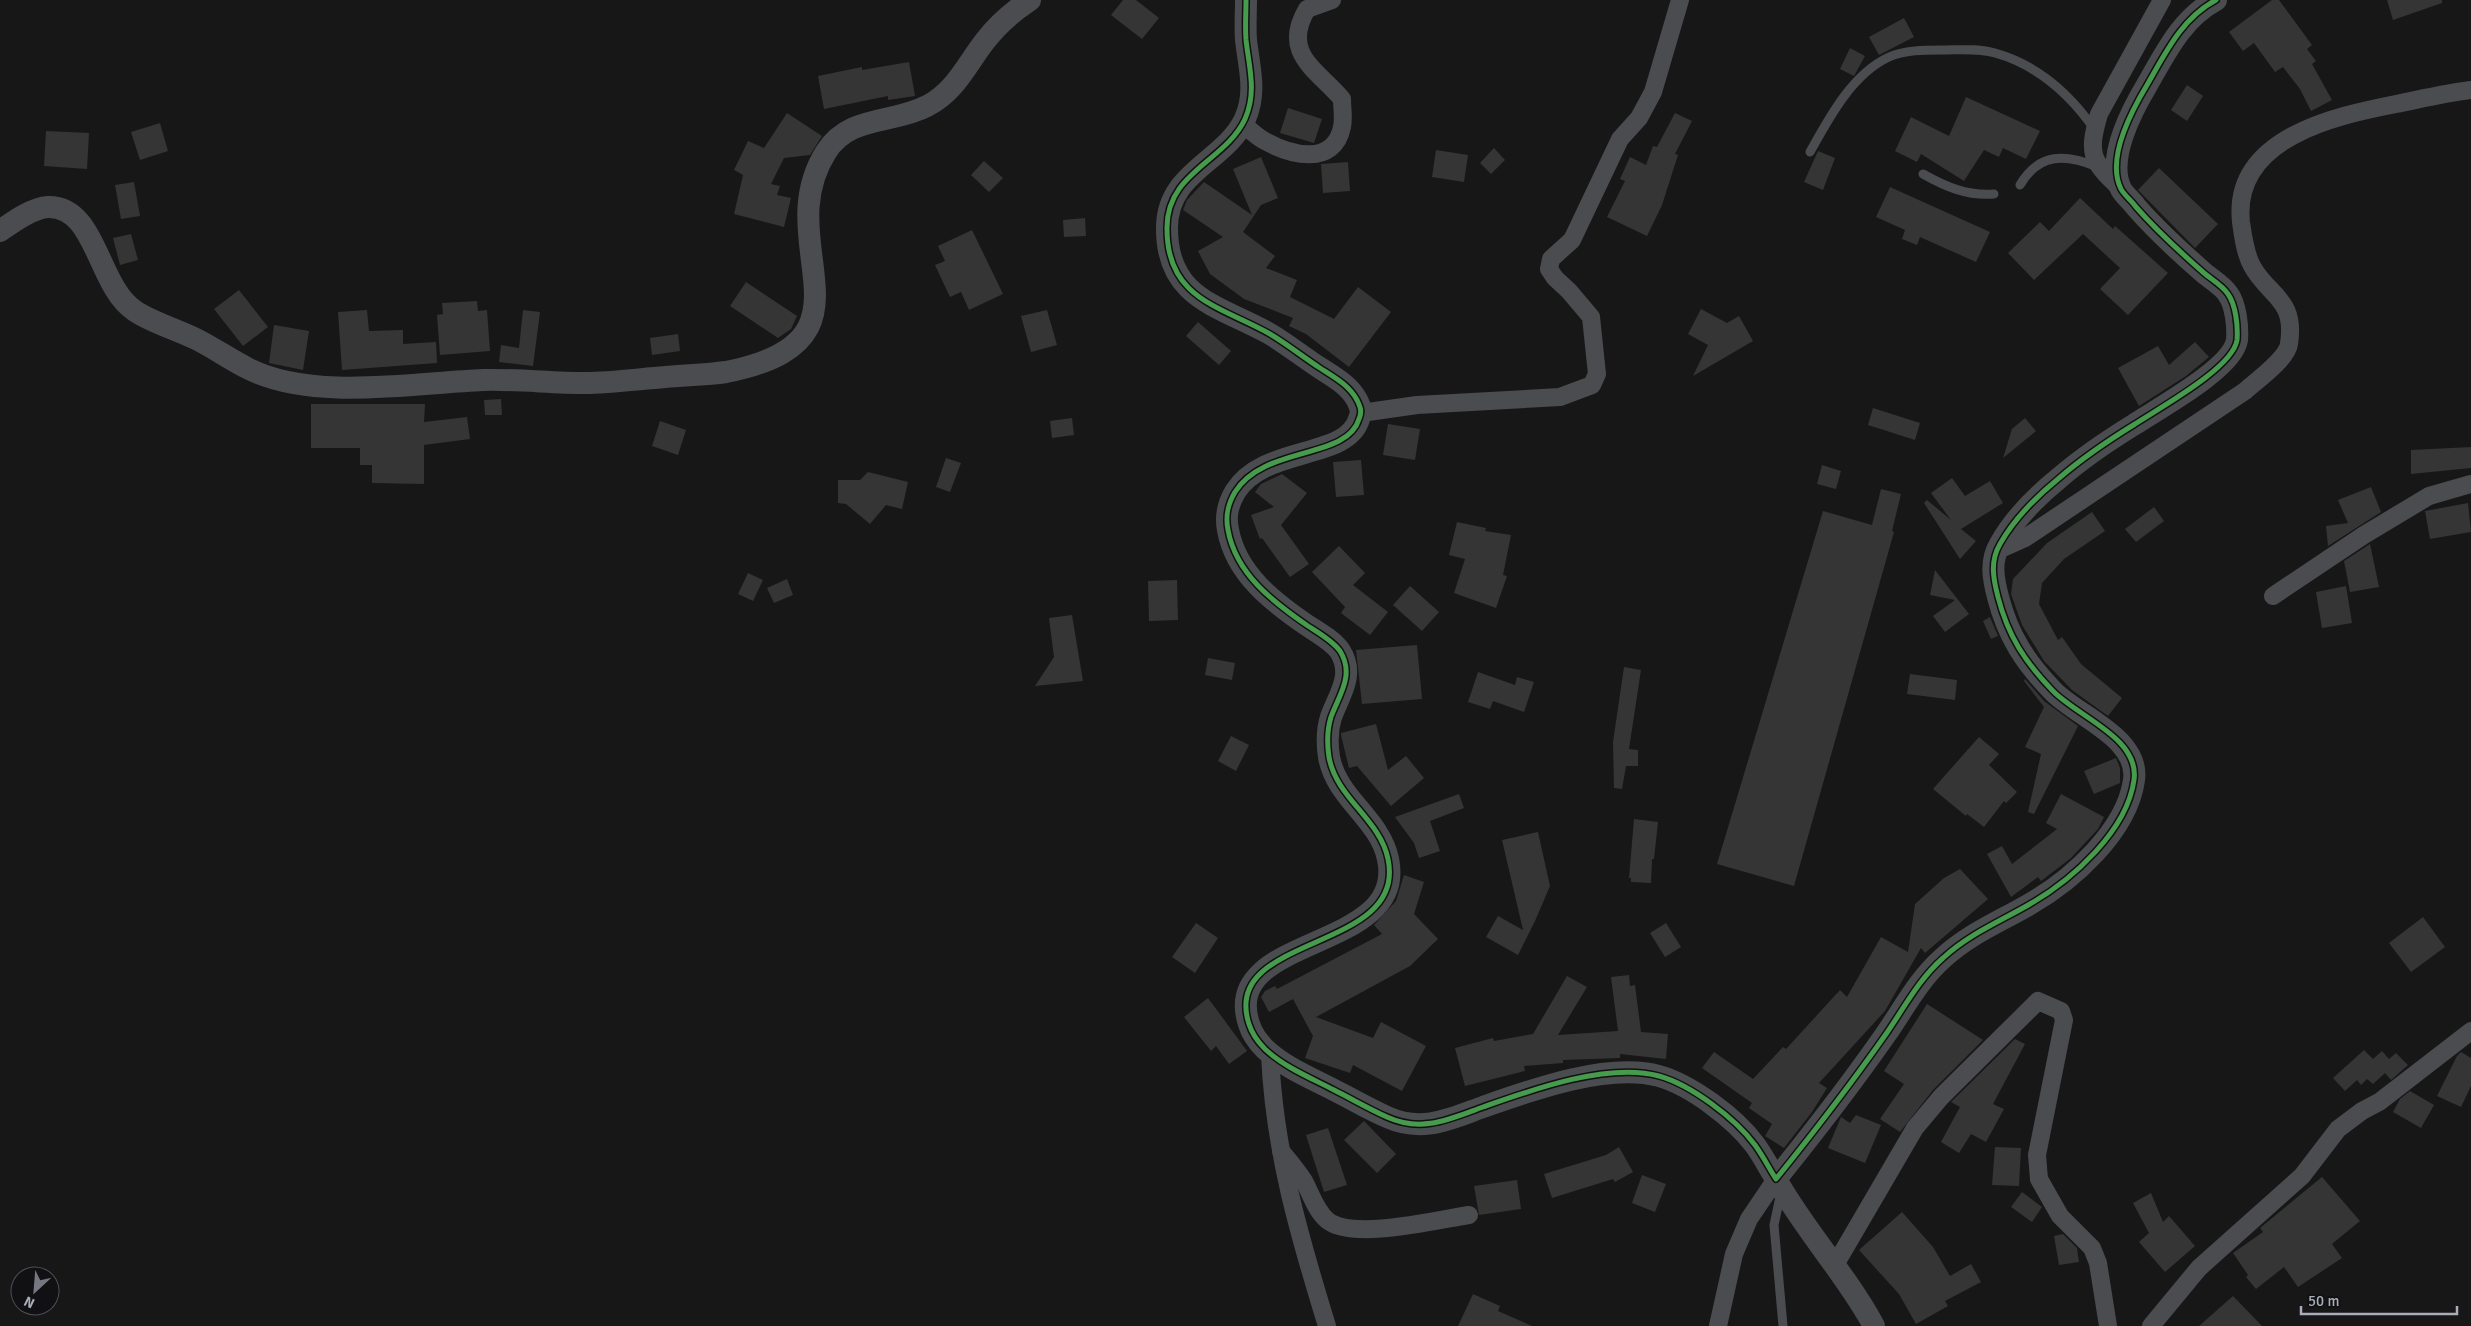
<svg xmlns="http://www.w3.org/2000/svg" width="2471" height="1326" font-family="Signika,sans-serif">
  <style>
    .building { fill: #353536 }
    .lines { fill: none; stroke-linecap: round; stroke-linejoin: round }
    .service { stroke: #4b4c50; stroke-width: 9 }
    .minor { stroke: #4b4c50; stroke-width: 18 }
    .tertiary { stroke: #4b4c50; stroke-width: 22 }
    .cycleway-casing { stroke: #111113; stroke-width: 8 }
    .cycleway { stroke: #469c4c; stroke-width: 5 }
  </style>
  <rect width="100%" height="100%" fill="#171717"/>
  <g class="building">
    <polygon points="1123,0 1136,0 1159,18 1142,39 1111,15"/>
    <polygon points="2272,0 2279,0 2312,45 2307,49 2316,61 2312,64 2332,100 2311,111 2300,89 2283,67 2275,72 2254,43 2243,51 2229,32"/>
    <polygon points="2387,0 2442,0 2442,3 2393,20"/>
    <polygon points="1904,18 1914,37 1879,55 1869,37"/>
    <polygon points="1850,48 1865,56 1854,76 1840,69"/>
    <polygon points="909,62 915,96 888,100 888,96 824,109 818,76 862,67 862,70"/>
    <polygon points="2187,85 2203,96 2187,121 2171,110"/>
    <polygon points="1966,97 2040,131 2026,159 2003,148 1999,157 1984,150 1964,181 1921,154 1917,162 1895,151 1911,117 1949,136"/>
    <polygon points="1288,108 1322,119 1314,143 1280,133"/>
    <polygon points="787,113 822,136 810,155 784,158 771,184 780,186 777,195 791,198 784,227 734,214 743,175 734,170 748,141 764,148"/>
    <polygon points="1675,113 1692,121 1675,154 1678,155 1662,205 1647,236 1607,217 1625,181 1620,179 1630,157 1646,165 1653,146 1657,147"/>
    <polygon points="160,123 168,151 140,160 131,132"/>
    <polygon points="46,131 89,133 87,169 44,166"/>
    <polygon points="1494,148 1505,160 1491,174 1480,163"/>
    <polygon points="1436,150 1468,155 1464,182 1432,177"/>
    <polygon points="1818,151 1835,158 1823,190 1804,182"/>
    <polygon points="1261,157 1278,198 1261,205 1243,232 1275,256 1266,268 1297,280 1290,297 1334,319 1358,287 1391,312 1349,367 1306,334 1289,326 1293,318 1244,299 1210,274 1198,251 1223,237 1183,210 1187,200 1204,182 1252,215 1233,169"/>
    <polygon points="984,161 1003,178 989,192 971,175"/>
    <polygon points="1348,162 1350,191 1323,193 1321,164"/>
    <polygon points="2159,168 2218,224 2195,248 2138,190"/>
    <polygon points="134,182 140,216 121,219 115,185"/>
    <polygon points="1890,187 1990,232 1976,262 1920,237 1917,245 1902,239 1905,230 1876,217"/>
    <polygon points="2080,198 2113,229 2115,226 2168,273 2128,315 2100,289 2120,268 2083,234 2034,280 2008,253 2040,222 2049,231"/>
    <polygon points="1085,218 1086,236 1064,237 1063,220"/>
    <polygon points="972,230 1003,294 969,310 961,292 950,297 935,265 945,261 938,246"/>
    <polygon points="131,234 138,260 120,265 113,238"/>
    <polygon points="746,282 797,316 791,329 778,338 730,306"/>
    <polygon points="239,290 268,327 243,346 214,309"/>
    <polygon points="477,301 478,311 487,310 490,351 440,355 437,315 443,314 442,303"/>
    <polygon points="1701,309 1727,323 1739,316 1753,341 1693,376 1708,345 1688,334"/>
    <polygon points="367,310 369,331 403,330 403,344 436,342 437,363 342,370 338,312"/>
    <polygon points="523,310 540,312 533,366 499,362 501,345 519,348"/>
    <polygon points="1047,310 1057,345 1031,352 1021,316"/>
    <polygon points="1198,322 1231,351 1219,365 1186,336"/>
    <polygon points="274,325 309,331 303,370 269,363"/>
    <polygon points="678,334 680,351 652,355 650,338"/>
    <polygon points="2195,342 2209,357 2186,376 2139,406 2118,368 2158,346 2169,365"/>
    <polygon points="501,399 502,415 485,415 484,400"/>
    <polygon points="311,404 425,404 424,422 467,417 470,439 424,445 424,484 372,483 372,465 360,465 360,448 311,448"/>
    <polygon points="1873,408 1920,423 1915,440 1868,425"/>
    <polygon points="1072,418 1074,435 1052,438 1050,421"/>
    <polygon points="2025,418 2036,431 2003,458 2012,429"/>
    <polygon points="660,421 686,430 678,455 652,446"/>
    <polygon points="1388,424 1420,429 1415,460 1383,455"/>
    <polygon points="2471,447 2471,468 2411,474 2411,450"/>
    <polygon points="946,458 961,463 950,492 936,487"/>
    <polygon points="1361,460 1364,495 1336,497 1333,462"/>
    <polygon points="1822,465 1841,471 1836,489 1817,484"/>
    <polygon points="868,472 908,482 902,509 886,505 870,524 846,504 838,503 838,480 860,480"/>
    <polygon points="1282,474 1307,493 1281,525 1309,564 1290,577 1262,538 1260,539 1251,515 1274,507 1255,492 1261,484"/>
    <polygon points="1952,478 1965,496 1990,481 2003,503 1961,529 1976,541 1960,559 1924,503 1927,500 1951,520 1931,493"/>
    <polygon points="2371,487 2381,512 2328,546 2326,526 2348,523 2338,500"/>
    <polygon points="1881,489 1901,494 1892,531 1894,532 1794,886 1717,864 1823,511 1872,525"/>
    <polygon points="2468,503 2471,532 2430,539 2425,511"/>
    <polygon points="2154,507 2164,521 2136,542 2125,529"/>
    <polygon points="2092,512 2105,531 2064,559 2042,583 2039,604 2058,640 2062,637 2081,664 2122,698 2108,716 2072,690 2044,661 2022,625 2011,594 2013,579 2047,543"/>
    <polygon points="1457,522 1486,528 1485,531 1511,535 1503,575 1507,576 1496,608 1454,593 1465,559 1449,555"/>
    <polygon points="2370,544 2379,587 2350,592 2344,561"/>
    <polygon points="1339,546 1365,573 1353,585 1388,612 1370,635 1341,613 1345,607 1312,572"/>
    <polygon points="1935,570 1969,614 1945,632 1933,616 1955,600 1930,595"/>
    <polygon points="748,573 763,580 753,601 738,594"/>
    <polygon points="787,579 793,595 774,603 767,588"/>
    <polygon points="1177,580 1178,620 1149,621 1148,581"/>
    <polygon points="1410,586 1439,612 1422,631 1393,605"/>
    <polygon points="2346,586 2352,623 2322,628 2316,592"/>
    <polygon points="1072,615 1083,681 1035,686 1054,657 1049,618"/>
    <polygon points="1990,617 1998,636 1991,639 1983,621"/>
    <polygon points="1417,645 1422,699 1362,704 1356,650"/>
    <polygon points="1208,658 1235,663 1232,680 1205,675"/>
    <polygon points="1624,667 1641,670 1629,749 1638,750 1638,766 1626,766 1622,789 1614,788 1613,742"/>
    <polygon points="1478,672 1515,685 1517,677 1534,682 1524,712 1493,701 1490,709 1468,702"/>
    <polygon points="1910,674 1957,680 1955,700 1907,694"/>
    <polygon points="2025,679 2044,701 2078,726 2034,814 2028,812 2041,754 2025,747 2044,707 2024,681"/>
    <polygon points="1376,724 1388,770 1406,756 1424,778 1391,806 1357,766 1349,768 1341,735 1341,733"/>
    <polygon points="1231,736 1249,745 1236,771 1218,761"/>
    <polygon points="1979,737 1999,754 1989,765 2017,792 2006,803 2004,801 1984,827 1967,814 1966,816 1933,789"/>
    <polygon points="2116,758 2120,768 2120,783 2094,794 2084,771"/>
    <polygon points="1459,794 1464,808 1430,821 1440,851 1419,858 1414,843 1395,817"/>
    <polygon points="2061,794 2104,817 2098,829 2071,858 2041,881 2038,877 2011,897 1987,854 2002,846 2012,864 2057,829 2046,823"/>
    <polygon points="1634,819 1658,822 1654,859 1652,859 1651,883 1631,882 1631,878 1629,878"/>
    <polygon points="1538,832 1550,886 1535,921 1518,955 1486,937 1498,916 1523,930 1502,840"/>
    <polygon points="1960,869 1988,899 1925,953 1921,948 1885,1011 1819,1083 1827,1088 1812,1112 1784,1148 1765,1136 1772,1124 1749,1108 1752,1103 1702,1068 1714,1052 1753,1079 1783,1047 1786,1049 1840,990 1847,997 1881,937 1908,952 1915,904 1944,878"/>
    <polygon points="1404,875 1424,882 1414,914 1438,939 1410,966 1316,1017 1373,1038 1381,1022 1426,1046 1402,1091 1353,1065 1350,1073 1305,1058 1313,1036 1293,999 1269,1012 1261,997 1265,991 1275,986 1277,989 1382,934 1374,925 1396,901"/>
    <polygon points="2423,917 2445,947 2411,972 2389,943"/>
    <polygon points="1196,923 1218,938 1195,973 1172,957"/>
    <polygon points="1666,923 1681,947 1665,957 1650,933"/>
    <polygon points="1629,975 1630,986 1635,985 1641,1032 1668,1034 1666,1059 1620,1054 1620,1058 1563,1060 1563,1063 1524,1066 1525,1071 1465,1086 1455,1048 1493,1038 1494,1041 1533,1034 1567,976 1587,987 1558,1035 1618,1031 1611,977"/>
    <polygon points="1208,998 1247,1051 1229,1064 1216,1046 1211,1051 1184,1017"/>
    <polygon points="1927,1004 1983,1040 1933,1090 1900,1132 1880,1119 1904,1084 1884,1071"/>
    <polygon points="2015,1039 2025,1044 1993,1104 2004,1109 1986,1142 1971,1134 1959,1153 1941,1142 1960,1107 1951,1102"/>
    <polygon points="2364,1050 2373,1059 2382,1051 2389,1059 2396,1053 2408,1065 2391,1080 2385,1073 2373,1084 2367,1079 2361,1085 2357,1080 2345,1091 2333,1078"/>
    <polygon points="2461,1052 2471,1058 2471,1086 2461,1107 2437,1096 2457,1056"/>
    <polygon points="2410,1091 2434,1105 2421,1128 2393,1112 2400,1099"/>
    <polygon points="1856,1115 1881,1125 1865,1163 1828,1148 1841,1117 1850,1123"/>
    <polygon points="1364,1121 1396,1154 1377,1173 1344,1140"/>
    <polygon points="1328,1128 1347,1185 1324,1192 1306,1135"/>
    <polygon points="1619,1147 1633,1172 1615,1182 1613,1179 1552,1198 1544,1174 1606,1155"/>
    <polygon points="1995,1147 2021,1148 2019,1186 1992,1185"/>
    <polygon points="1642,1175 1666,1184 1655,1212 1632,1203"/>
    <polygon points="2322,1177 2360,1221 2332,1244 2342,1258 2298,1287 2284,1267 2256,1289 2246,1277 2248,1275 2233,1253 2263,1232 2260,1228"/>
    <polygon points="1517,1180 1521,1209 1479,1215 1474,1186"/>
    <polygon points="2022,1192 2042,1207 2032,1222 2011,1207"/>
    <polygon points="2151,1193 2163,1222 2169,1216 2195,1246 2165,1272 2139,1242 2149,1233 2133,1203"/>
    <polygon points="1902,1212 1933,1247 1950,1276 1971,1264 1981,1282 1945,1301 1948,1306 1916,1324 1899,1294 1859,1250"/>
    <polygon points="2063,1234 2077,1248 2079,1262 2059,1265 2054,1236"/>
    <polygon points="1473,1294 1500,1306 1498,1311 1532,1326 1458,1326"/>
    <polygon points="2233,1296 2262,1326 2199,1326"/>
  </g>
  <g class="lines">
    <g class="service">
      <path d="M1810,152C1829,118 1852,74 1889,57C1904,50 1925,50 1942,50C1959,50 1978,48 1995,53C2038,65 2070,94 2095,130"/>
      <path d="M1923,174C1946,187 1967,196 1994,194"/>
      <path d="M2020,185C2039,152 2066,154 2098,167"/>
      <polyline points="1781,1192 1774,1225 1783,1326"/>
    </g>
    <g class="minor">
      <path d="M1243,124C1250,130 1257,137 1265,141C1290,155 1334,167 1342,127C1344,119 1342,108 1342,99C1316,69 1281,53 1307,9L1332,0"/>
      <path d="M2120,188C2090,161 2088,152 2099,114L2162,0"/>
      <polyline points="1361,413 1417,405 1560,397 1592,385 1597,374 1591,317 1569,291 1555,278 1549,269 1551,259 1572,240 1620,139 1639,118 1653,92 1680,0"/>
      <path d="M1996,551L2025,538L2245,391C2256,381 2287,359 2289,344C2296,298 2269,297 2252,266C2245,253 2243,236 2241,222C2232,138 2335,116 2396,104C2421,99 2446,93 2471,90"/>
      <polyline points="2273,596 2364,535 2429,496 2471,484"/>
      <path d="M1270,1054C1274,1150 1299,1235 1327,1326"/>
      <path d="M1281,1151C1289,1161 1297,1170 1304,1181C1311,1194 1316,1211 1327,1220C1351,1241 1437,1220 1469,1215"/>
      <polyline points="1835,1265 1915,1128 1941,1097 2038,1001 2061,1011 2064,1020 2037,1155 2039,1179 2060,1216 2092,1248 2098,1263 2108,1326"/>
      <polyline points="1718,1326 1734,1254 1749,1219 1776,1179"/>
      <polyline points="2151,1326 2199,1268 2302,1176 2338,1129 2362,1111 2379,1102 2471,1031"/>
    </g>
    <g class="tertiary">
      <path d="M1246,0C1246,13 1245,27 1246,40C1249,67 1257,92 1245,119C1225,162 1166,172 1167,229C1167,299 1220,306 1270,334C1287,344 1303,357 1320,368C1334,377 1349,385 1357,400C1361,408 1362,412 1359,419C1347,460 1264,445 1235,492C1228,504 1225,515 1228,530C1236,574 1273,602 1308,626C1319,633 1333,641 1340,651C1355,675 1339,695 1331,717C1327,730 1327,744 1329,757C1336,798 1380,819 1388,859C1408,953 1219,933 1249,1024C1252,1034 1258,1042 1265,1049C1284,1067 1311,1078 1334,1090C1352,1099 1369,1109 1387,1117C1422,1133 1450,1119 1483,1107C1531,1090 1608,1062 1659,1076C1691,1085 1735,1118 1755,1145C1763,1156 1769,1168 1776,1179C1814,1132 1851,1084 1886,1034C1904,1008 1919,979 1943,958C1969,934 1999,922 2030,904C2072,880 2127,831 2134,780C2140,738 2078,717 2053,691C2025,662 2008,636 1998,597C1993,578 1990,561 2000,544C2014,519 2036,497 2058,479C2081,459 2109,440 2135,424C2159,408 2233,368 2237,340C2238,327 2236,305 2228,294C2223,286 2211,279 2204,273C2180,252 2157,231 2136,207C2132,201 2124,195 2121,189C2106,159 2132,110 2147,85C2166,52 2182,18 2216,0"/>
      <path d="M0,231C13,222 32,208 48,207C97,206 97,286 135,311C153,323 176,329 196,339C214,348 231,360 249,369C313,401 413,383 483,380C517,379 551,383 585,383C611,383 639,379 665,377C685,375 706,375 726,372C888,340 767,245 826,152C849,115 893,124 927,106C955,92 967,64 985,41C998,24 1012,12 1030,0"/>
      <path d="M1776,1179C1805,1231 1846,1274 1874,1326"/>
    </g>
    <defs>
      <path id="cycleway" d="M1246,0C1246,13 1245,27 1246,40C1249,67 1257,92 1245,119C1225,162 1166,172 1167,229C1167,299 1220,306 1270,334C1287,344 1303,357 1320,368C1334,377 1349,385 1357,400C1361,408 1362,412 1359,419C1347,460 1264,445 1235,492C1228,504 1225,515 1228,530C1236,574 1273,602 1308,626C1319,633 1333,641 1340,651C1355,675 1339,695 1331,717C1327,730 1327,744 1329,757C1336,798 1380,819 1388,859C1408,953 1219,933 1249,1024C1252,1034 1258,1042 1265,1049C1284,1067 1311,1078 1334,1090C1352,1099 1369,1109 1387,1117C1422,1133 1450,1119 1483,1107C1531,1090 1608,1062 1659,1076C1691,1085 1735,1118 1755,1145C1763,1156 1769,1168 1776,1179C1814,1132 1851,1084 1886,1034C1904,1008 1919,979 1943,958C1969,934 1999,922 2030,904C2072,880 2127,831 2134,780C2140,738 2078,717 2053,691C2025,662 2008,636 1998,597C1993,578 1990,561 2000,544C2014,519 2036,497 2058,479C2081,459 2109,440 2135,424C2159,408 2233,368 2237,340C2238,327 2236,305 2228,294C2223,286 2211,279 2204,273C2180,252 2157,231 2136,207C2132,201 2124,195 2121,189C2106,159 2132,110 2147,85C2166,52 2182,18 2216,0"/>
    </defs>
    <use href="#cycleway" class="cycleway-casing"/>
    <use href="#cycleway" class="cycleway"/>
  </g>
  <g transform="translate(35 1291) rotate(206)"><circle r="24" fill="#111113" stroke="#4d4f55"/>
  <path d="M0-4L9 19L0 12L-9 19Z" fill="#757880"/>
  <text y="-8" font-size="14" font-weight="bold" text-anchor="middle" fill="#a8adb8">N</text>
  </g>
  <path d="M2301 1306v8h156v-8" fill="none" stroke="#a8adb8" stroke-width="2.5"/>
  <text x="2308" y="1306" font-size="15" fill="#a8adb8" stroke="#111113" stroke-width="4" paint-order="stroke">50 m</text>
</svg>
